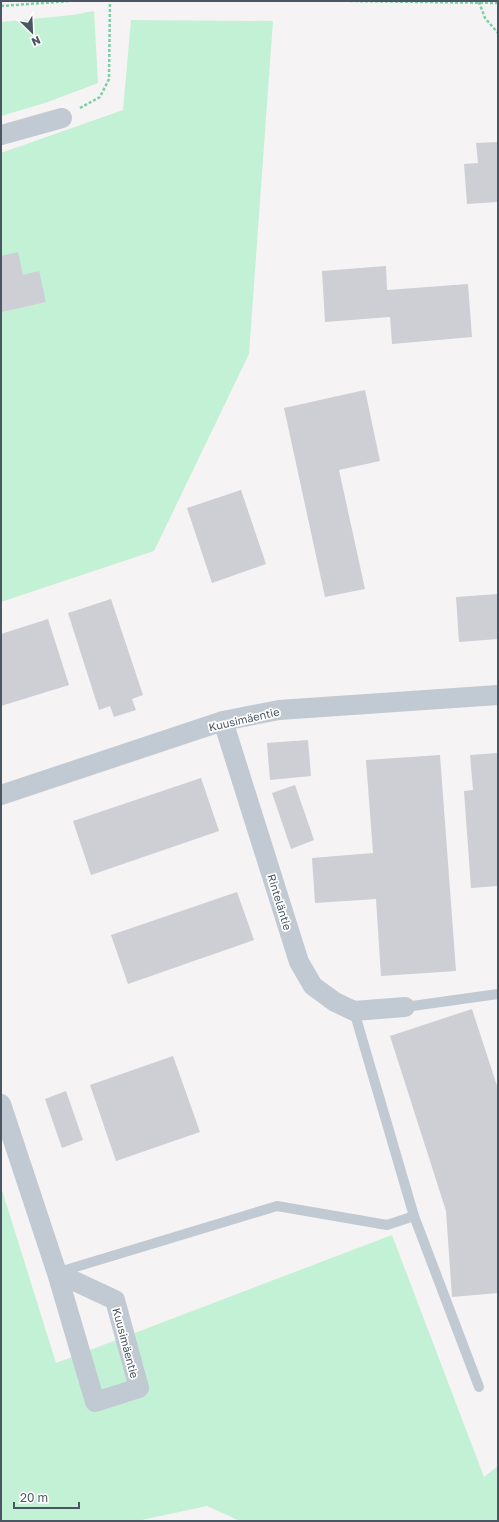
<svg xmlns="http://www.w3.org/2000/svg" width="499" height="1522" font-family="'Golos Text',sans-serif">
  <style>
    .green { fill: #c3f1d5 }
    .building { fill: #cdcfd5 }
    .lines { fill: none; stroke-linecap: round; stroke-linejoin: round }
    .path { stroke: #7ad0a6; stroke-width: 2.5; stroke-dasharray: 3 2; stroke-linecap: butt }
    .service { stroke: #c1cad2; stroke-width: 10 }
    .minor { stroke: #c1cad2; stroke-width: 20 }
    .labels { text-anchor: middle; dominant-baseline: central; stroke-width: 3.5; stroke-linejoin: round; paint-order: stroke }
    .street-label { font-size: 11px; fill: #4a5661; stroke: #fff }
  </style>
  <rect width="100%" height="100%" fill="#f5f3f3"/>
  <g class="green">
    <polygon points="94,11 98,83 48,102 1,116 1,22 73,15"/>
    <polygon points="131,20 273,21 249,354 154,551 1,602 1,153 123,110"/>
    <polygon points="1,1187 56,1363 392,1235 484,1477 498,1466 498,1521 240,1521 207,1506 137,1521 1,1521"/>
  </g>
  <g class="building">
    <polygon points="498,142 498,202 467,204 464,164 478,163 476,143"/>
    <polygon points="18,252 23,275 39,271 46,302 2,312 1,256"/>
    <polygon points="386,266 387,290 468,284 472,337 392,344 390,317 325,322 322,271"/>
    <polygon points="365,390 380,461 339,470 365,589 325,597 284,408"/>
    <polygon points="241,490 266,564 212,583 187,508"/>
    <polygon points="498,594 498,639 459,642 456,597"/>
    <polygon points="111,599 143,695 132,699 136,710 114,717 110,706 99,710 68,613"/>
    <polygon points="48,619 69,685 1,706 1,634"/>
    <polygon points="308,740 311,776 270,780 267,743"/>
    <polygon points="498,753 498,886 471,888 464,791 473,790 470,755"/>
    <polygon points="440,755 456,971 381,976 376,899 315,903 312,858 373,853 366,760"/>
    <polygon points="201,778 219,831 91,875 73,821"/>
    <polygon points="295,785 314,840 291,849 272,793"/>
    <polygon points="237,892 254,940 128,984 111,935"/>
    <polygon points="472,1009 498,1089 498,1293 452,1297 446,1211 390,1036"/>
    <polygon points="173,1056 200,1132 116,1161 90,1085"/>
    <polygon points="66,1091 83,1140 62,1148 45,1099"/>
  </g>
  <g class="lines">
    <g class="path">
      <polyline points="350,1 498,3"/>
      <polyline points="479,2 485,18 498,33"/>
      <polyline points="1,6 70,1"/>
      <polyline points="80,108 100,97 109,79 110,1"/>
    </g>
    <g class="service">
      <polyline points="405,1007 498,994"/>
      <polyline points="354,1011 414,1216 479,1387"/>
      <polyline points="59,1272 277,1206 387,1225 414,1216"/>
    </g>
    <g class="minor">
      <polyline points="1,135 62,118"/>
      <polyline points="223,721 299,962 313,986 335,1002 354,1011 405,1007"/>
      <polyline points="1,795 223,721 279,710 498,695"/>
      <polyline points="1,1104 57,1273 95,1402 139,1388 115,1300 57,1273"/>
    </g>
  </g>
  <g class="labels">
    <g class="street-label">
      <text transform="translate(244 719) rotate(-13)">Kuusimäentie</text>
      <text transform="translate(280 902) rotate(73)">Rinteläntie</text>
      <text transform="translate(126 1343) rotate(75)">Kuusimäentie</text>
    </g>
  </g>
  <rect width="499" height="1522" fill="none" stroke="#4a5661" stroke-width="4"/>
  <g transform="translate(32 32) rotate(156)" stroke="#ffffff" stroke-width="3" paint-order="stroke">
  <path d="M0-3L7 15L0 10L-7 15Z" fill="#4a5661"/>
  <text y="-6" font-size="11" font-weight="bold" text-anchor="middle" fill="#4a5661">N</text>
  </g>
  <path d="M14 1502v6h65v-6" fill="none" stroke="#4a5661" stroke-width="2"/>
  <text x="20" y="1502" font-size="12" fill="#4a5661" stroke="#ffffff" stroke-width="3" paint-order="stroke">20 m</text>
</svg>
